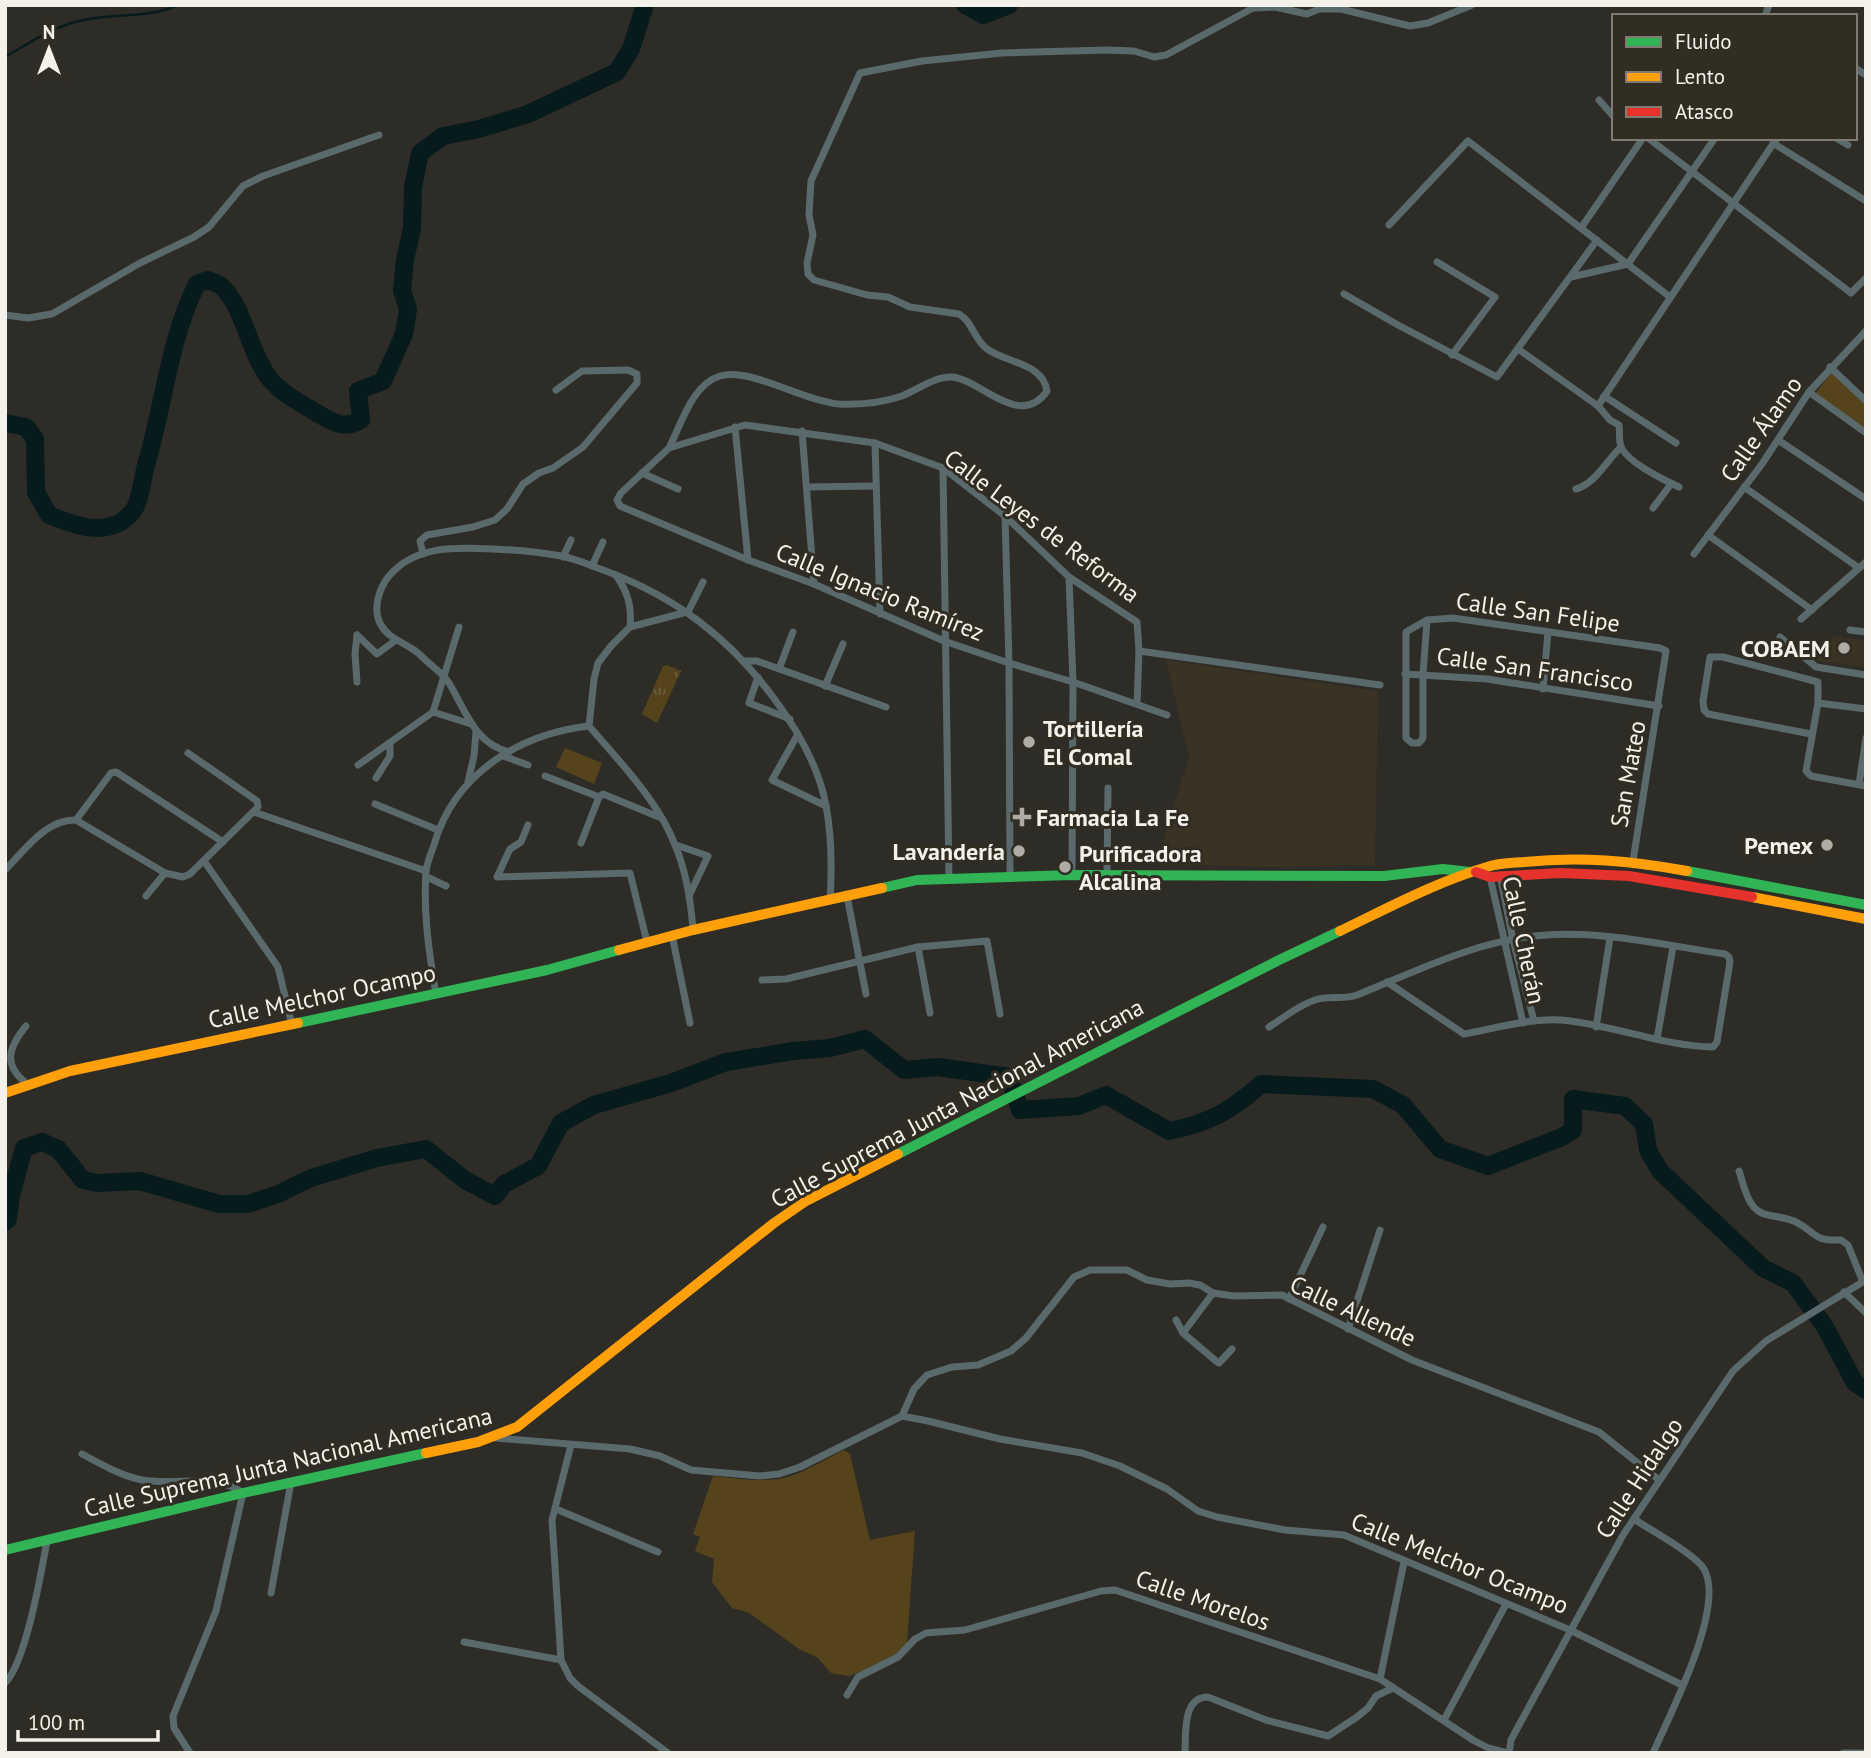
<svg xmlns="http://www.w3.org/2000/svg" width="1871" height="1758" font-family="'PT Sans',sans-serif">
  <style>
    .built { fill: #3a3324 }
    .green { fill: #55441b }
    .park { fill: url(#park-tufts) }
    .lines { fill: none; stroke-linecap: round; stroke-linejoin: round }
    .stream { stroke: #071b1d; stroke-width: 2.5 }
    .river { stroke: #071b1d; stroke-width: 18 }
    .street { stroke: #5a6a6c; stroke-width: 7 }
    .fast { stroke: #30b455; stroke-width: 10 }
    .slow { stroke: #ff9f0a; stroke-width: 10 }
    .jam { stroke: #e5322d; stroke-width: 10 }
    .poi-dot { fill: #afaca5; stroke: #322d22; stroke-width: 2.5 }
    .labels { text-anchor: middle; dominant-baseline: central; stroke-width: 6; stroke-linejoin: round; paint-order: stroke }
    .street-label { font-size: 24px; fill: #f4f1ea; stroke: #322d22 }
    .poi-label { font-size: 24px; font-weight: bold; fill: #f4f1ea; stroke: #322d22; text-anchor: end }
  </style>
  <defs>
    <pattern id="park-tufts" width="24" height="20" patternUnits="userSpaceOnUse" patternTransform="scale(1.75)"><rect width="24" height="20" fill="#55441b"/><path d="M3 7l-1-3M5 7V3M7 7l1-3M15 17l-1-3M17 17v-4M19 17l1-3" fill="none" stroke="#6e5f3c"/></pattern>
  </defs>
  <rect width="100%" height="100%" fill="#2e2c26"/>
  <g class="built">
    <polygon points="1836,636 1866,641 1866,667 1818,661 1813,655"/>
    <polygon points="1166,660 1378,691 1375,865 1265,867 1156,864 1189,757"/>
  </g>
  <g class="green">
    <polygon points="1832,372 1866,406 1866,430 1815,394"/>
    <polygon points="565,748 602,763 594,784 556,767"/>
    <path d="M844,1450L850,1454L870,1540L915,1531L907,1643L896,1654L862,1671L849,1676L831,1673L818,1658L799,1649L749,1613L732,1608L712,1582L714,1559L695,1551L700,1537L693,1534L713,1476C734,1478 757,1482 779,1479C802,1475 823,1460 844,1450Z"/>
  </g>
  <polygon class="park" points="667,665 681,671 657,723 642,714 663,666"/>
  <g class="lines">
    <path class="stream" d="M5,57C27,44 50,29 75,22C109,12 146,20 178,5"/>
    <g class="river">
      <polyline points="965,5 983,15 1009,5"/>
      <path d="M5,423L26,427L35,439L36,492L49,515C71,524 98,535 121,522C124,520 131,514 133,511C140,502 143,477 146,465C164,405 169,339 197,284L208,280C212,282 219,284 222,287C243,305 250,354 269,378C282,394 299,402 317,413C332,422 344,430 361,420L358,391L383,381L404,334L408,309L402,291L405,260L412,228L413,187L420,153L443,136L479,129L528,114L617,72L631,49L645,5"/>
      <path d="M5,1222L8,1219L11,1195L24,1148L42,1142L58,1149L83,1180L97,1183L140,1181L219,1204H248L278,1194L311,1178L377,1158L426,1149L465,1180L495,1196L504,1184L538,1166L561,1123L594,1105L671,1083L726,1062L793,1051L830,1048L865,1039L904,1070L938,1067L1009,1077L1020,1110L1079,1106L1106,1095L1169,1131C1209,1123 1231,1111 1261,1084L1373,1089L1403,1105L1440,1149L1488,1166L1562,1137L1573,1130V1099L1625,1106L1644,1124L1648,1150L1660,1171L1763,1268L1793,1283L1824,1325L1855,1383L1866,1390"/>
    </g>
    <g class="street">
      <polyline points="1765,16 1769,5"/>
      <polyline points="1855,68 1866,75"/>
      <polyline points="1599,100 1614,117"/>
      <polyline points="1648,138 1851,293 1866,278"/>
      <polyline points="1836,138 1848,145"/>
      <polyline points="1773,143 1866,201"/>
      <polyline points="1389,225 1468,141 1670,297"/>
      <polyline points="1581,228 1643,138"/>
      <polyline points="1437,262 1495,297 1452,355"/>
      <polyline points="1571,277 1628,264 1715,138"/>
      <polyline points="1344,294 1398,325 1497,377 1597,240"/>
      <polyline points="5,315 28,318 52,314 140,263 194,237 209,227 243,186 263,176 379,135"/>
      <path d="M1518,349L1598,406L1610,420L1619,425C1620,431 1619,437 1620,443C1622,460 1664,480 1679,487"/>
      <polyline points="1830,367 1866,401"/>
      <polyline points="1809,392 1866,433"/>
      <polyline points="1604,396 1676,443"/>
      <polyline points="1598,406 1777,138"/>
      <polyline points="735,427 748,560"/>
      <polyline points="802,431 814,584"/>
      <polyline points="1778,440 1866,499"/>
      <polyline points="875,443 880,614"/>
      <path d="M669,448C681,425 692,384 720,376C750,367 803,401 839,404C861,405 881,403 902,396C917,390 935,376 952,377C982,380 1020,430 1047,391C1043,362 1004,363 986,348C974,339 972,321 959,314L910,307L888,297L867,295L814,280L808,274L807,263L813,235L809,215L811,181L860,73L922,61L1002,53L1107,50L1134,51L1154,57L1166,55L1253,8L1275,7L1307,14L1319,9H1341L1410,26L1428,23L1472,5"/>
      <polyline points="943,468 949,879"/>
      <polyline points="642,473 678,489"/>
      <polyline points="808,487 875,486"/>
      <polyline points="1744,487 1859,568"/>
      <path d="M1576,489C1595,484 1607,460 1621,447"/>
      <polyline points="1653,508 1671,484"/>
      <polyline points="1005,516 1009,663 1010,876"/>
      <polyline points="1708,535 1812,610"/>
      <polyline points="423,554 420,541 427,535 473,527 495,520 507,509 523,484 539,473 553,468 583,447 637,383 637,374 628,370 582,371 556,390"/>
      <polyline points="1694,554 1762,464 1809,392 1866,331"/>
      <polyline points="563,557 571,540"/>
      <polyline points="592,566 603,542"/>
      <path d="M616,575C628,593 632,606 630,627"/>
      <polyline points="1069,577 1073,682 1072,875"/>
      <path d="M687,612L630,627L611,646L598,663L594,679L589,726C619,761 659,802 675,845C686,871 691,902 693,930"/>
      <polyline points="688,612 703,582"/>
      <polyline points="1801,619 1866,562"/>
      <polyline points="1427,620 1423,674 1423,738 1419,743 1412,743 1406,738 1406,632 1427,620 1453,618 1660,648 1666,651 1633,861"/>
      <polyline points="1850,630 1866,632"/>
      <polyline points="357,635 377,654 396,640"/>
      <polyline points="1780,637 1816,667 1866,675"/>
      <polyline points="1139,651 1380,685"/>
      <polyline points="745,661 757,661 886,707"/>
      <polyline points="779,669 793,632"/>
      <polyline points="1405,674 1487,679 1659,706"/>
      <polyline points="758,677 749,703 790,719"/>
      <polyline points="357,682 355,654 357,635"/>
      <polyline points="825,686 843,644"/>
      <polyline points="1543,689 1548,632"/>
      <polyline points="1818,703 1866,709"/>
      <polyline points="1137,704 1139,651 1137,622 1069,577 1005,516 943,468 875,443 745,425 669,448 621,493 617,500 620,506 748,560 814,584 944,641 1009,663 1073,682 1167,715"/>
      <polyline points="433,712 471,724"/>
      <polyline points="798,734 772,780 826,806"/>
      <polyline points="1811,734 1708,714 1704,710 1703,701 1710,657 1723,657 1818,682 1818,703 1806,771 1811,776 1866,786"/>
      <path d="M509,752C474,743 466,711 449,683C444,675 437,670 430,664C425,660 420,654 414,650C403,642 388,638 381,625C372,610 379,588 389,576C415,545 457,547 493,549C516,550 539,552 561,556C577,559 592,566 606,571C677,598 728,637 773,697C797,729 819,766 826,806C832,837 832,869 830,901"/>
      <polyline points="503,756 528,765"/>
      <polyline points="358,765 433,712 459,627"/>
      <polyline points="545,776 599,797"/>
      <polyline points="376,778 390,756 390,744"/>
      <polyline points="468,782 474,756 476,732"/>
      <polyline points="1859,784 1866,738"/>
      <polyline points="375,804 438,830"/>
      <polyline points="254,812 426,871"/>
      <polyline points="76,820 165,873 183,877 190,874 258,807 257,801 188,753"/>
      <polyline points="528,825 521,842 510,849 497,877 630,873 647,942"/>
      <polyline points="581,843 599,797 603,794 659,817"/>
      <polyline points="676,845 708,856 689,896"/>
      <polyline points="204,861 278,967 292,1025"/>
      <path d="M5,870C25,850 46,819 76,820L111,773L116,772L223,842"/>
      <polyline points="1107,875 1108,788"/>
      <polyline points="1500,875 1513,940 1534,1021"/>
      <polyline points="427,877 446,886"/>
      <polyline points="1490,877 1523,1023"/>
      <polyline points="146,896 165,873"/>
      <polyline points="847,896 866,994"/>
      <polyline points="672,935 690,1023"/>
      <polyline points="918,947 930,1013"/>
      <polyline points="762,980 786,979 918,947 987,941 1000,1014"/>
      <path d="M436,994C429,953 423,912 426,871C427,863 431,853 434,845C454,774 519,734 589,726"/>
      <path d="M26,1026C8,1048 3,1065 27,1084"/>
      <path d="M1269,1027C1283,1018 1299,1005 1315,1000C1329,995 1344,1000 1357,995C1415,972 1471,943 1534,936C1597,929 1663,945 1725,954L1729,957L1730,962L1717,1042L1713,1047C1665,1046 1618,1027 1570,1021C1535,1016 1498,1028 1464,1034L1387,982"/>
      <polyline points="1596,1027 1610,938"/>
      <polyline points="1657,1039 1673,947"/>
      <path d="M1739,1171C1745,1188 1748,1212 1768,1215C1777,1217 1788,1218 1796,1222C1818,1233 1811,1241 1841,1240L1848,1245L1863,1282"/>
      <polyline points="1844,1292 1866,1313"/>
      <polyline points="1289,1299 1323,1227"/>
      <polyline points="1176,1320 1183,1333 1216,1361 1219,1363 1232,1349"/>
      <polyline points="1348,1329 1380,1230"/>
      <polyline points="1183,1333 1213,1293"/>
      <polyline points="902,1416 914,1389 927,1375 952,1367 978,1365 1011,1351 1026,1338 1074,1277 1090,1270 1127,1270 1147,1280 1170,1284 1189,1283 1200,1285 1213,1293 1234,1296 1282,1295 1412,1360 1599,1432 1659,1480"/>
      <polyline points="496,1438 630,1449 660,1456 691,1470 760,1476 779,1474 800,1467 902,1416 928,1421 1000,1439 1082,1453 1120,1466 1167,1489 1198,1511 1217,1517 1285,1530 1344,1535 1570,1630 1682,1685"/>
      <polyline points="571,1445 552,1520 561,1660 570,1678 578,1686 668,1753"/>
      <path d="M82,1454C101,1464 121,1476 142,1480C176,1486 214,1472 243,1493L216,1611L173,1716L174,1728L190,1753"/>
      <polyline points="556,1509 658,1552"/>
      <path d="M1634,1519C1650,1530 1695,1554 1704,1569C1726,1607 1670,1714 1653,1753"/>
      <polyline points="271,1593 291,1482"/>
      <polyline points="464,1642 561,1660"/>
      <polyline points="1380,1679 1404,1562"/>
      <path d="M5,1683C26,1662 41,1573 47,1541"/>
      <polyline points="847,1695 858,1677 898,1657 915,1639 926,1633 965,1630 1101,1591 1115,1590 1380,1679 1473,1740 1488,1748 1508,1753"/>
      <polyline points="1444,1720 1506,1604"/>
      <path d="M1185,1753C1186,1734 1182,1697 1208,1697L1266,1720L1328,1736L1357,1717L1368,1708L1376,1696L1393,1688"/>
      <polyline points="1509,1753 1511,1740 1519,1725 1623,1535 1733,1371 1766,1341 1866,1280"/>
      <polyline points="1843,1753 1862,1753"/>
    </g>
    <g class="fast">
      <polyline points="1687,871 1866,905"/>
      <polyline points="882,888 917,880 1072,875 1384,876 1443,869 1470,872"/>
      <polyline points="298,1023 547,970 619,950"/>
      <polyline points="898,1154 1277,961 1340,931"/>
      <polyline points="5,1550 243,1493 426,1453"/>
    </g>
    <g class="slow">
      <polyline points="1752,897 1866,919"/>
      <path d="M1340,931C1388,908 1436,882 1487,867C1498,863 1512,863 1524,862C1580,856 1632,861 1687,871"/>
      <polyline points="619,950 693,930 882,888"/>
      <polyline points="5,1093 70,1071 298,1023"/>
      <polyline points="426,1453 478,1442 517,1427 774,1223 806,1201 898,1154"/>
    </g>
    <polyline class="jam" points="1476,872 1490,877 1561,873 1629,876 1752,897"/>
  </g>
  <g class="poi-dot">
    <circle cx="1844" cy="648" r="7"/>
    <circle cx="1029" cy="742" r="7"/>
    <path d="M1018.5 806.5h7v7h7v7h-7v7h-7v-7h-7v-7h7z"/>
    <circle cx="1827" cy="845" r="7"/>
    <circle cx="1019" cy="851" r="7"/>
    <circle cx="1065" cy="867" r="7"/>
  </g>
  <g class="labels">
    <g class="street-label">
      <text transform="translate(1761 429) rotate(-55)">Calle Álamo</text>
      <text transform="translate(1042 526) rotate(37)">Calle Leyes de Reforma</text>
      <text transform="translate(880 592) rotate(22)">Calle Ignacio Ramírez</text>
      <text transform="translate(1538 612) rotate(8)">Calle San Felipe</text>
      <text transform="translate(1535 669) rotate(8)">Calle San Francisco</text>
      <text transform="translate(1628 774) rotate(-80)">San Mateo</text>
      <text transform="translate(1524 940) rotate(78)">Calle Cherán</text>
      <text transform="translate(322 996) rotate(-12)">Calle Melchor Ocampo</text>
      <text transform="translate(957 1103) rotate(-28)">Calle Suprema Junta Nacional Americana</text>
      <text transform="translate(1353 1311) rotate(25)">Calle Allende</text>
      <text transform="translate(288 1462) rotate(-13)">Calle Suprema Junta Nacional Americana</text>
      <text transform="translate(1639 1478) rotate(-57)">Calle Hidalgo</text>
      <text transform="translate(1460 1563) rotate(22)">Calle Melchor Ocampo</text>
      <text transform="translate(1203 1600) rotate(19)">Calle Morelos</text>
    </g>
    <g class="poi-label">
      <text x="1830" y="648">COBAEM</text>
      <text x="1043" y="728" text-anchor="start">Tortillería<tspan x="1043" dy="28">El Comal</tspan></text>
      <text x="1036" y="817" text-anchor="start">Farmacia La Fe</text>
      <text x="1813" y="845">Pemex</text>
      <text x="1005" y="851">Lavandería</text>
      <text x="1079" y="853" text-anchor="start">Purificadora<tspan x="1079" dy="28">Alcalina</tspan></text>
    </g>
  </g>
  <rect width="1871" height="1758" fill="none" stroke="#f4f1ea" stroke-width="14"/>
  <rect x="1612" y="14" width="245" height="126" fill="#322d22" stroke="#807b72" stroke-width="2"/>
  <rect x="1626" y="37" width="35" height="10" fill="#30b455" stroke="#807b72" stroke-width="2"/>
  <text x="1675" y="49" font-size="21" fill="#f4f1ea">Fluido</text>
  <rect x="1626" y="72" width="35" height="10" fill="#ff9f0a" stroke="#807b72" stroke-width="2"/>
  <text x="1675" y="84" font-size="21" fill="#f4f1ea">Lento</text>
  <rect x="1626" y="107" width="35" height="10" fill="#e5322d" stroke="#807b72" stroke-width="2"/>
  <text x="1675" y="119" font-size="21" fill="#f4f1ea">Atasco</text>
  <g transform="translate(49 49)" stroke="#322d22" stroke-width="5" paint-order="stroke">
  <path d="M0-5L12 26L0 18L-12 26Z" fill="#f4f1ea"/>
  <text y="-10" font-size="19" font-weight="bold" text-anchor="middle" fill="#f4f1ea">N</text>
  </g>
  <path d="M18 1730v10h140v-10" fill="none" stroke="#f4f1ea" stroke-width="3.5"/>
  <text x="28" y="1730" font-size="21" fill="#f4f1ea" stroke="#322d22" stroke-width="5" paint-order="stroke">100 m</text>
</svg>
